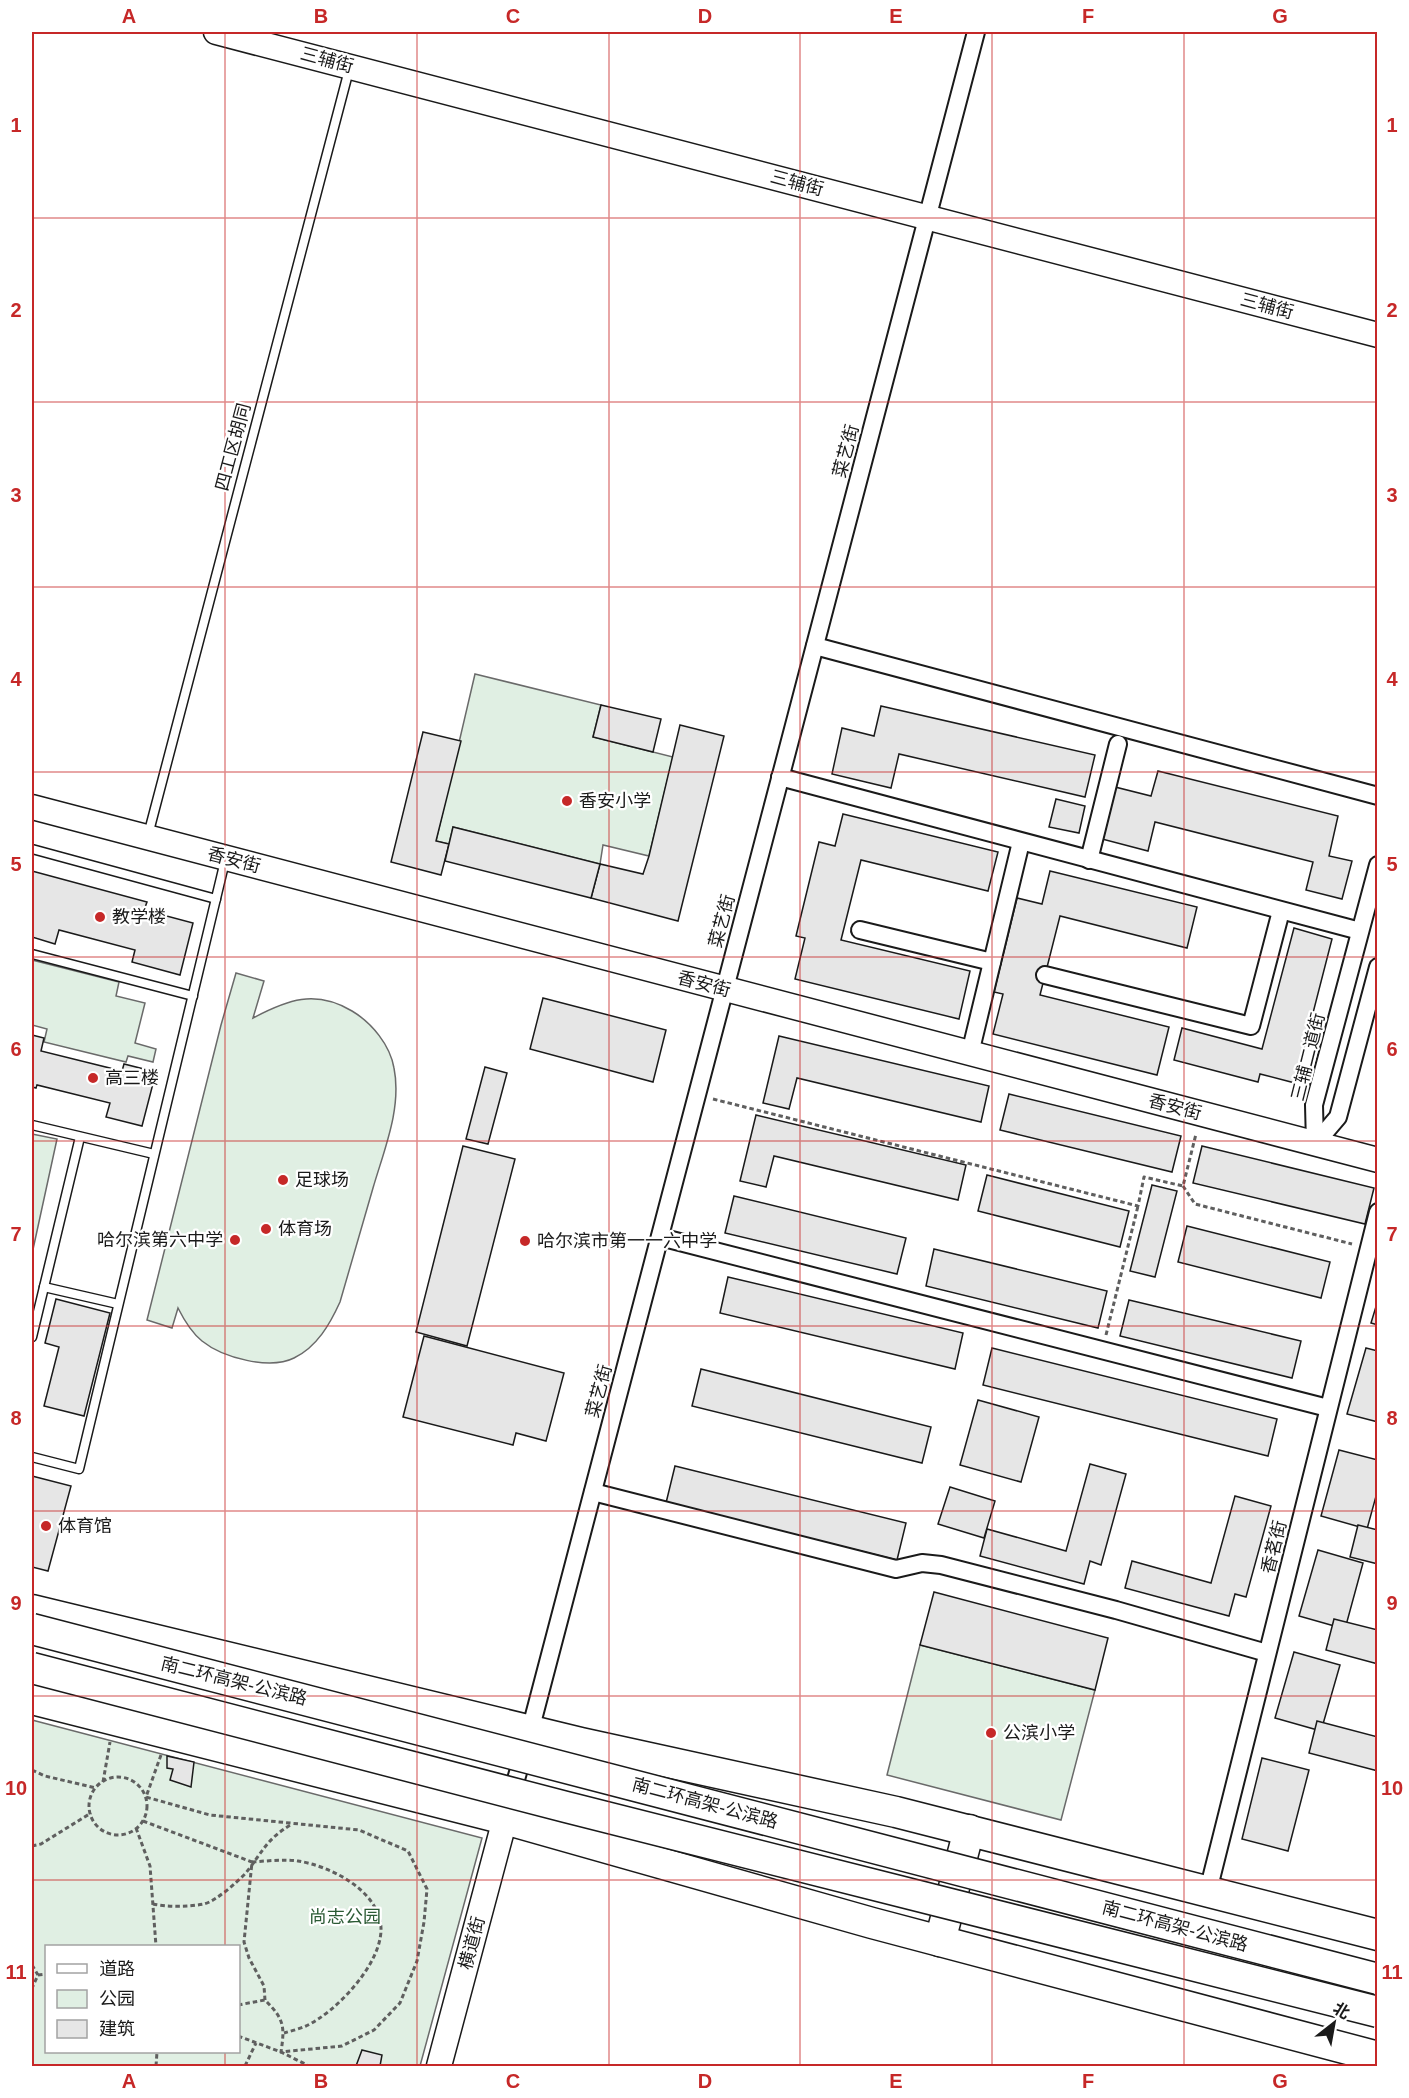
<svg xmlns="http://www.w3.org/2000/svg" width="1409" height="2098" font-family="Helvetica,'Noto Sans SC',sans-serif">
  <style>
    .green { fill: #e0efe3; stroke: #6a6a6a; stroke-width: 1.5; fill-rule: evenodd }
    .building { fill: #e6e6e6; stroke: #1a1a1a; stroke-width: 1.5 }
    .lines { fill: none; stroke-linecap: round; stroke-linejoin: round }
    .lane-casing { stroke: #1a1a1a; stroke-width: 11 }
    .street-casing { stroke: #1a1a1a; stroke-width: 20 }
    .secondary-casing { stroke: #1a1a1a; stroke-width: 27 }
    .highway-casing { stroke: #1a1a1a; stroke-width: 33 }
    .path { stroke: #5f5f5f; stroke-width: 3; stroke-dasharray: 4.5 3; stroke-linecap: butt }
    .lane { stroke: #fff; stroke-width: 8 }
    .street { stroke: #fff; stroke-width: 16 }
    .secondary { stroke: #fff; stroke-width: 24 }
    .highway { stroke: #fff; stroke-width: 30 }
    .highway-bridge-casing { stroke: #1a1a1a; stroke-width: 33; stroke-linecap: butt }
    .highway-bridge { stroke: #fff; stroke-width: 30 }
    .grid { fill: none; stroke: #c62828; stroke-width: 1.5; stroke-opacity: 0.55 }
    .poi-dot { fill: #c62828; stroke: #fff; stroke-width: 2 }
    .labels { text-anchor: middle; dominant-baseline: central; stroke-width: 4.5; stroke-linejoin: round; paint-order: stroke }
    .street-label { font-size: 18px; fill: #1a1a1a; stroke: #fff }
    .poi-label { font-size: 18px; fill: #1a1a1a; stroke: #fff; text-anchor: start }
    .park-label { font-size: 18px; fill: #2b5a34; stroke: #fff }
    .neatline { fill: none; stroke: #c62828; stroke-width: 2 }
    .grid-label { font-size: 20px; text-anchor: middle; font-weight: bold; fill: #c62828 }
  </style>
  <rect width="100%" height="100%" fill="#fff"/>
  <g class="green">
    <polygon points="475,674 601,705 593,737 673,757 649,856 603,845 600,864 453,827 449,844 436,841"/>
    <polygon points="32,960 119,982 116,996 145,1003 135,1043 156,1049 153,1062 128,1056 126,1062 44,1042 47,1029 32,1025"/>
    <path d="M236,973L264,981L253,1018C287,1000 315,989 352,1011C372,1023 390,1045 394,1068C402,1108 384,1150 373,1188C362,1226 351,1264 340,1302C330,1324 317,1347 294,1358C270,1370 223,1358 202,1341C192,1333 184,1320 178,1308L172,1328L147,1320L221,1025Z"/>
    <polygon points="32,1134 57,1139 32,1254"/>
    <polygon points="920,1645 1095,1690 1061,1820 887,1775"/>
    <path d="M32,1720L482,1838L420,2066H32ZM46,1946H238V2052H46Z"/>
  </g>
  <g class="building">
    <polygon points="601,705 661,719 653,752 593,737"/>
    <polygon points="881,706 1095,755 1085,797 899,754 891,788 832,774 842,728 874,736"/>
    <polygon points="680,725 724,736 678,921 591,898 600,864 643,874 649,856"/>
    <polygon points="423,732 461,741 436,841 449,844 441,875 391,862"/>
    <polygon points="1158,771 1338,816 1329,856 1352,861 1342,899 1306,890 1313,862 1155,822 1148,851 1102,839 1115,787 1151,796"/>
    <polygon points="1056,799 1085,806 1079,833 1049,827"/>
    <polygon points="843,814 998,852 988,891 861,860 841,940 970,971 959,1019 795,979 805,938 796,936 819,842 835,846"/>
    <polygon points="453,827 600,864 591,898 445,861"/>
    <polygon points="32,871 147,902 144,910 193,923 180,975 132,962 135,950 59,930 55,944 32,937"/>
    <polygon points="1050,871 1197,907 1187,948 1060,916 1040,995 1169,1027 1157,1075 993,1034 1003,994 994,992 1017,898 1042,904"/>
    <polygon points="1294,928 1332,939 1295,1083 1260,1074 1258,1082 1174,1060 1182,1028 1262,1049"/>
    <polygon points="543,998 666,1030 653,1082 530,1049"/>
    <polygon points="32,1035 44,1038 41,1051 122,1071 124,1064 156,1072 142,1126 106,1117 110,1103 37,1085 36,1088 32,1087"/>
    <polygon points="779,1036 989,1086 981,1122 797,1078 789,1109 763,1103"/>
    <polygon points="485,1067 507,1073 488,1144 466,1139"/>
    <polygon points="1009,1094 1181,1136 1172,1172 1000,1130"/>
    <polygon points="756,1115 966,1165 958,1200 774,1156 766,1187 740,1181"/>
    <polygon points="463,1146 515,1159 467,1346 416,1332"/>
    <polygon points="1202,1146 1374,1188 1365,1224 1193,1183"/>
    <polygon points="987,1175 1129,1211 1120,1247 978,1211"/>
    <polygon points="1152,1185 1177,1191 1155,1277 1130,1271"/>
    <polygon points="734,1196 906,1238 897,1274 725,1233"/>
    <polygon points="1187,1226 1330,1262 1321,1298 1178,1262"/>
    <polygon points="934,1249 1107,1291 1098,1328 926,1286"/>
    <polygon points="728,1277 963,1333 955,1369 720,1313"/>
    <polygon points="56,1299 110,1313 84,1416 44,1406 59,1347 45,1343"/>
    <polygon points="1129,1300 1301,1341 1292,1378 1120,1336"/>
    <polygon points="1378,1300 1378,1325 1371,1323"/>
    <polygon points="424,1336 564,1373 546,1441 516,1433 513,1445 403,1417"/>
    <polygon points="992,1348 1277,1419 1268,1456 983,1385"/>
    <polygon points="1366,1348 1378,1351 1378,1422 1347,1414"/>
    <polygon points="701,1369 931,1427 922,1463 692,1406"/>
    <polygon points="978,1400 1039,1417 1021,1482 960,1465"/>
    <polygon points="1339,1450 1378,1460 1378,1489 1367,1529 1321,1516"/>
    <polygon points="1090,1464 1126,1474 1101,1565 1090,1561 1084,1584 980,1556 987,1529 1066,1551"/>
    <polygon points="675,1466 906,1523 897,1560 666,1503"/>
    <polygon points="32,1476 71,1486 48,1571 32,1567"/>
    <polygon points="950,1487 995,1501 984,1538 938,1524"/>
    <polygon points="1235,1496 1271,1506 1246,1597 1235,1594 1229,1616 1125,1588 1132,1561 1211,1583"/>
    <polygon points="1358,1525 1378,1530 1378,1564 1350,1557"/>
    <polygon points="1318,1550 1363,1563 1345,1629 1299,1616"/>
    <polygon points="934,1592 1108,1638 1095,1690 920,1645"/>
    <polygon points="1334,1619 1378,1630 1378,1664 1326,1650"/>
    <polygon points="1294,1652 1340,1665 1321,1731 1275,1718"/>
    <polygon points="1317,1721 1378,1737 1378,1771 1309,1753"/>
    <polygon points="167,1756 194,1762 191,1787 170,1780 173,1769 167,1768"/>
    <polygon points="1262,1758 1309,1770 1288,1851 1242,1839"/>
    <polygon points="362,2050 382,2055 380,2066 356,2066"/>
  </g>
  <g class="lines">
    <defs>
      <g id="lane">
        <polyline points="148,835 349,70"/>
        <polyline points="32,849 216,899"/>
        <polyline points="32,954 193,996"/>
        <polyline points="32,1125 154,1154"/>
        <polyline points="44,1287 118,1304"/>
        <polyline points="32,1337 80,1137"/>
        <polyline points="32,1457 79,1469 225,861"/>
      </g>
      <g id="street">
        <polyline points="815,646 1378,796"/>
        <polyline points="780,777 1360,931"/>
        <polyline points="1089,860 1118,744"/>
        <polyline points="860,930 992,962"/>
        <polyline points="1045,975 1251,1026 1281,911"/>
        <polyline points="973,1041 1021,842"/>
        <polyline points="1315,1144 1314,1105 1378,865"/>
        <polyline points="1315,1144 1338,1117 1378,967"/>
        <polyline points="660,1237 1328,1408"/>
        <polyline points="593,1492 896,1569 922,1563 941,1565 1116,1610 1267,1653"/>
        <polyline points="510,1800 530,1731 976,32"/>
        <polyline points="1208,1891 1378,1212"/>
      </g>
      <g id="secondary">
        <polyline points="216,32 1378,335"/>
        <polyline points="32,807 1378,1160"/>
        <polyline points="439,2066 505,1819"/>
      </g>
      <g id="highway">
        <polyline points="32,1610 581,1743 896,1812 1378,1935"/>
        <polyline points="32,1699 505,1819 872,1923 1378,2057"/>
        <polyline points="940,1941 969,1830"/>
      </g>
    </defs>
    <use href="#lane" class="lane-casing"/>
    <use href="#street" class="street-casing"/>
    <use href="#secondary" class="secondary-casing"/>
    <use href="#highway" class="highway-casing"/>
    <g class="path">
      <polyline points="713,1099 1138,1206 1144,1177 1183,1186 1196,1134"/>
      <polyline points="1183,1186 1195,1204 1352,1244"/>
      <polyline points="1106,1335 1138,1206"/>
      <path d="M161,1755L146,1797L210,1815L359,1830L408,1851L427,1889L424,1922L417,1961L400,2003L374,2030L342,2046L281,2052C285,2026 284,2019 265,2000L238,2005"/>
      <polyline points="32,1770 45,1776 96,1788"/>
      <circle cx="118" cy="1806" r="29"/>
      <polyline points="103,1782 110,1742"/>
      <polyline points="143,1821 252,1862 244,1942 249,1958 264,1986 265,2000"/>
      <polyline points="136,1828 150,1866 156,1946"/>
      <polyline points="32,1846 41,1844 91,1813"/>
      <path d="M252,1862C267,1861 283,1859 298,1861C330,1866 379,1890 381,1928C382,1964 336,2012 306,2026C299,2029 291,2031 284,2033"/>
      <path d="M153,1904C168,1907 188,1907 204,1904C216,1901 236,1883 245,1874C262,1853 266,1839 292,1824"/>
      <polyline points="32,1965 38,1975 32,1988"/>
      <polyline points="38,1975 46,1974"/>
      <polyline points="238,2036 281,2052 309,2066"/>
      <polyline points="156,2066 157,2052"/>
      <polyline points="245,2066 256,2043"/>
    </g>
    <use href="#lane" class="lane"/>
    <use href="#street" class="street"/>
    <use href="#secondary" class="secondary"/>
    <use href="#highway" class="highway"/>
    <defs>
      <g id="highway-bridge">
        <polyline points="32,1629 1378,1979"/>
        <polyline points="32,1668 566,1807 1378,2012"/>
      </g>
    </defs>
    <use href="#highway-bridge" class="highway-bridge-casing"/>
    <use href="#highway-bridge" class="highway-bridge"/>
  </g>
  <path class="grid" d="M225,32V1946M417,32V2066M609,32V2066M800,32V2066M992,32V2066M1184,32V2066M32,218H1378M32,402H1378M32,587H1378M32,772H1378M32,957H1378M32,1141H1378M32,1326H1378M32,1511H1378M32,1696H1378M32,1880H1378M225,2052V2066"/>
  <g class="poi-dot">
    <circle cx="567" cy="801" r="6"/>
    <circle cx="100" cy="917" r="6"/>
    <circle cx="93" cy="1078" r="6"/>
    <circle cx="283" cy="1180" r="6"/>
    <circle cx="266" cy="1229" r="6"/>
    <circle cx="235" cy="1240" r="6"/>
    <circle cx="525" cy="1241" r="6"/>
    <circle cx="46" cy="1526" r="6"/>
    <circle cx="991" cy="1733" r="6"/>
  </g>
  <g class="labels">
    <g class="street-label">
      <text transform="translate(327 60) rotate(15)">三辅街</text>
      <text transform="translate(797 183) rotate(15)">三辅街</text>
      <text transform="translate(1267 306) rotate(15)">三辅街</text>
      <text transform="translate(233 447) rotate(-75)">四工区胡同</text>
      <text transform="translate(846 451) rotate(-75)">菜艺街</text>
      <text transform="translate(234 860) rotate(15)">香安街</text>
      <text transform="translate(722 921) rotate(-75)">菜艺街</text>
      <text transform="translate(704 984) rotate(15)">香安街</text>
      <text transform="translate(1308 1057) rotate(-76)">三辅二道街</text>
      <text transform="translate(1175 1107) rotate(15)">香安街</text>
      <text transform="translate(599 1391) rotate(-75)">菜艺街</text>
      <text transform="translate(1274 1547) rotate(-76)">香茗街</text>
      <text transform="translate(234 1681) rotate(14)">南二环高架-公滨路</text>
      <text transform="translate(705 1803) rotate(15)">南二环高架-公滨路</text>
      <text transform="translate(1175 1926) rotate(15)">南二环高架-公滨路</text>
      <text transform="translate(472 1943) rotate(-75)">横道街</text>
    </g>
    <g class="poi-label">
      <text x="579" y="801">香安小学</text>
      <text x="112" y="917">教学楼</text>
      <text x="105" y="1078">高三楼</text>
      <text x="295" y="1180">足球场</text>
      <text x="278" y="1229">体育场</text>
      <text x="223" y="1240" text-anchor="end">哈尔滨第六中学</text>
      <text x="537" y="1241">哈尔滨市第一一六中学</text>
      <text x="58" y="1526">体育馆</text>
      <text x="1003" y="1733">公滨小学</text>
    </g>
    <g class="park-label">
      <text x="345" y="1917">尚志公园</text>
    </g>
  </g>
  <rect width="1409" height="2098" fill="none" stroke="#ffffff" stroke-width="66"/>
  <rect x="45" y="1945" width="195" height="108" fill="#ffffff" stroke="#a3a3a3" stroke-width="1.5"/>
  <rect x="57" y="1964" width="30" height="9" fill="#ffffff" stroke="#a3a3a3" stroke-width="1.5"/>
  <text x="99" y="1975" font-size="18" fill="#1a1a1a">道路</text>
  <rect x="57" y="1990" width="30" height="18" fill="#e0efe3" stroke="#a3a3a3" stroke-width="1.5"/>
  <text x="99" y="2005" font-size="18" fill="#1a1a1a">公园</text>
  <rect x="57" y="2020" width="30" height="18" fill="#e6e6e6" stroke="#a3a3a3" stroke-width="1.5"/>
  <text x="99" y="2035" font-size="18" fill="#1a1a1a">建筑</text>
  <g transform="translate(1334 2023) rotate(31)" stroke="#ffffff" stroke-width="4.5" paint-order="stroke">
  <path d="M0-4.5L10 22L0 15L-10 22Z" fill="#1a1a1a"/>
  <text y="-9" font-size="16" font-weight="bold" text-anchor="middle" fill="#1a1a1a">北</text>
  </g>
  <rect x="33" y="33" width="1343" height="2032" class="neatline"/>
  <g class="grid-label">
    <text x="129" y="23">A</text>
    <text x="321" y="23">B</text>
    <text x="513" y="23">C</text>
    <text x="705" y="23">D</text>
    <text x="896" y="23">E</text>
    <text x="1088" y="23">F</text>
    <text x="1280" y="23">G</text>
    <text x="16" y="132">1</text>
    <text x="1392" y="132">1</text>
    <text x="16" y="317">2</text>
    <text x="1392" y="317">2</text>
    <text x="16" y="502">3</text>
    <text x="1392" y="502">3</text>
    <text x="16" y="686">4</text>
    <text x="1392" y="686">4</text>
    <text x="16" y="871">5</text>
    <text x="1392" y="871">5</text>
    <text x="16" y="1056">6</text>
    <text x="1392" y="1056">6</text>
    <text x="16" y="1241">7</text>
    <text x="1392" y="1241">7</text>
    <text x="16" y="1425">8</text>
    <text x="1392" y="1425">8</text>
    <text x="16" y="1610">9</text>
    <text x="1392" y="1610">9</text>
    <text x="16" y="1795">10</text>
    <text x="1392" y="1795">10</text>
    <text x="16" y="1979">11</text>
    <text x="1392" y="1979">11</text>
    <text x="129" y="2088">A</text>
    <text x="321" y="2088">B</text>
    <text x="513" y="2088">C</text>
    <text x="705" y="2088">D</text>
    <text x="896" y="2088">E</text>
    <text x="1088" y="2088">F</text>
    <text x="1280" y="2088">G</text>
  </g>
</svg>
